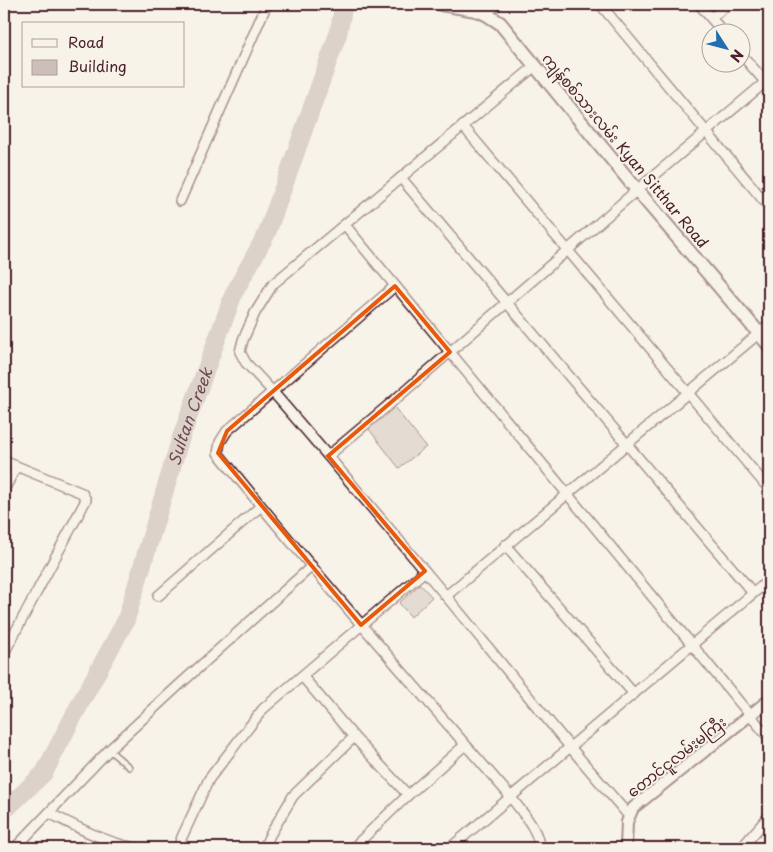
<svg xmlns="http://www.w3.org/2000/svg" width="773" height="852" font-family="'Playpen Sans','Noto Sans Myanmar',sans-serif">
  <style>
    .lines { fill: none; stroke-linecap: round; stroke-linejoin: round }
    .river { stroke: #bcaaa7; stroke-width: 18 }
    .building { fill: #ccbfb9; stroke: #4a1f2b }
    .service-casing { stroke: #4a1f2b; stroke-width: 8 }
    .minor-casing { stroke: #4a1f2b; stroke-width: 12 }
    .tertiary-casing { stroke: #4a1f2b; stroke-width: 14 }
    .secondary-casing { stroke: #4a1f2b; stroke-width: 16 }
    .service { stroke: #f7f3e8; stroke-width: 4.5 }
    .minor { stroke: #f7f3e8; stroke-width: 9 }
    .tertiary { stroke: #f7f3e8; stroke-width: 10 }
    .secondary { stroke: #f7f3e8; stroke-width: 12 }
    .marked { fill: none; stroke: #e8590c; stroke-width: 4; stroke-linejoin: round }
    .labels { text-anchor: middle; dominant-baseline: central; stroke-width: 4; stroke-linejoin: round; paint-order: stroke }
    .street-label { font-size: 15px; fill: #4a1f2b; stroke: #f7f3e8 }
    .water-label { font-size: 16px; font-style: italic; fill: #6c4950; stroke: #f7f3e8 }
  </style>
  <rect width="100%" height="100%" fill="#f7f3e8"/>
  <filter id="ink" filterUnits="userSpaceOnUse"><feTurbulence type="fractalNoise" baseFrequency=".02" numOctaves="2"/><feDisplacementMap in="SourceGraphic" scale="10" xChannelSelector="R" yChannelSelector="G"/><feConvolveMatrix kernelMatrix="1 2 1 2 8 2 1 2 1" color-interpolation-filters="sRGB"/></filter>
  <g filter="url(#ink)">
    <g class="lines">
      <path class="river" id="s1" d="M4,811L44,773L81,702L126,620L180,440L234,293L267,233L338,34L344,4"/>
    </g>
    <g class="building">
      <polygon points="391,403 426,447 399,468 365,424"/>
      <polygon points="420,584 432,597 411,617 399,603"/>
    </g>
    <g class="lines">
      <defs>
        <polyline id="service" points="109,750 129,767"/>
        <g id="minor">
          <polyline points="600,4 769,207"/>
          <polyline points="699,4 723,32"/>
          <polyline points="486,14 497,4"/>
          <polyline points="711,18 728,4"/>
          <polyline points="740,53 768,85"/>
          <polyline points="535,66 273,284 255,313 243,340 240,352 246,363 273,392 328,456 446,596 570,747 629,816"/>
          <polyline points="463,126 769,489"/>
          <polyline points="401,178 753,593"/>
          <polyline points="180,201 267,4"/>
          <polyline points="345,225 769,738"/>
          <path d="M395,286L227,431L220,442L218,453C312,570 412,683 511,797C521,812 539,829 539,848"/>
          <polyline points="328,456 391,403 637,190 769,79"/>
          <polyline points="4,461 82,493 86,500 4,653"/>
          <polyline points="4,490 16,467"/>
          <polyline points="505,545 634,694"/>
          <polyline points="158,596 261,506"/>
          <polyline points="446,596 769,325"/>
          <polyline points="302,676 354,737 408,795"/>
          <path d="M49,813C77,827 104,842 135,848"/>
          <polyline points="15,848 109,750 178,686 312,566"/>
          <polyline points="178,848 182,837 209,779 263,709 425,571"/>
          <polyline points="264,848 270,835 293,796 354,737"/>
          <polyline points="353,848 408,795 465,745"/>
          <polyline points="450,848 769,580"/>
          <polyline points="742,848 744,845 769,816"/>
        </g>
        <polyline id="tertiary" points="626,848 627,822 633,808 769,700"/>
        <polyline id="secondary" points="441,4 476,10 486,14 500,23 637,190 769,345"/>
      </defs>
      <use href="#service" class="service-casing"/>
      <use href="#minor" class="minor-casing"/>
      <use href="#tertiary" class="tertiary-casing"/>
      <use href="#secondary" class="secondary-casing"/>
      <use href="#service" class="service"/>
      <use href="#minor" class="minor"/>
      <use href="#tertiary" class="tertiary"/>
      <use href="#secondary" class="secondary"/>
    </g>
  </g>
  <path d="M0 0H773V852H0ZM395,286L450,352L328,456L425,571L361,625L218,453L227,431Z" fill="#f7f3e8" fill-opacity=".55" fill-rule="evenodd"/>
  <path class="marked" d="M395,286L450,352L328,456L425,571L361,625L218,453L227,431Z"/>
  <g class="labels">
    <g class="street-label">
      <text transform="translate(626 150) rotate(50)">ကျန်စစ်သားလမ်း Kyan Sitthar Road</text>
      <text transform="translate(676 756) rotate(-38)">တောင်ငူလမ်းမကြီး</text>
    </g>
    <g class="water-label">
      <text stroke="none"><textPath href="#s1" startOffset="442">Sultan Creek</textPath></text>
    </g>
  </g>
  <rect width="773" height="852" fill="none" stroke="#f7f3e8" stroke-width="20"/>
  <rect x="10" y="10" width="753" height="832" fill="none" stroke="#4a1f2b" stroke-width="2" filter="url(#ink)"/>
  <rect x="22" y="22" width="162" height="65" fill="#f7f3e8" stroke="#b29e9c"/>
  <rect x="32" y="39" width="25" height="8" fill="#f7f3e8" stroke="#b29e9c"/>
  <text x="68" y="48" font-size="15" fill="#4a1f2b">Road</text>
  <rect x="32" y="60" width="25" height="15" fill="#ccbfb9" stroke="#b29e9c"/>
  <text x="68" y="72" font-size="15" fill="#4a1f2b">Building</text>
  <g transform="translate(726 48) rotate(126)"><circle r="24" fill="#f7f3e8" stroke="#b29e9c"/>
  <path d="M0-4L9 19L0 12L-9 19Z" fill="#1f6fb2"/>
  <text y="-8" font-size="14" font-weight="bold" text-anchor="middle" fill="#4a1f2b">N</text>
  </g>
</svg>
